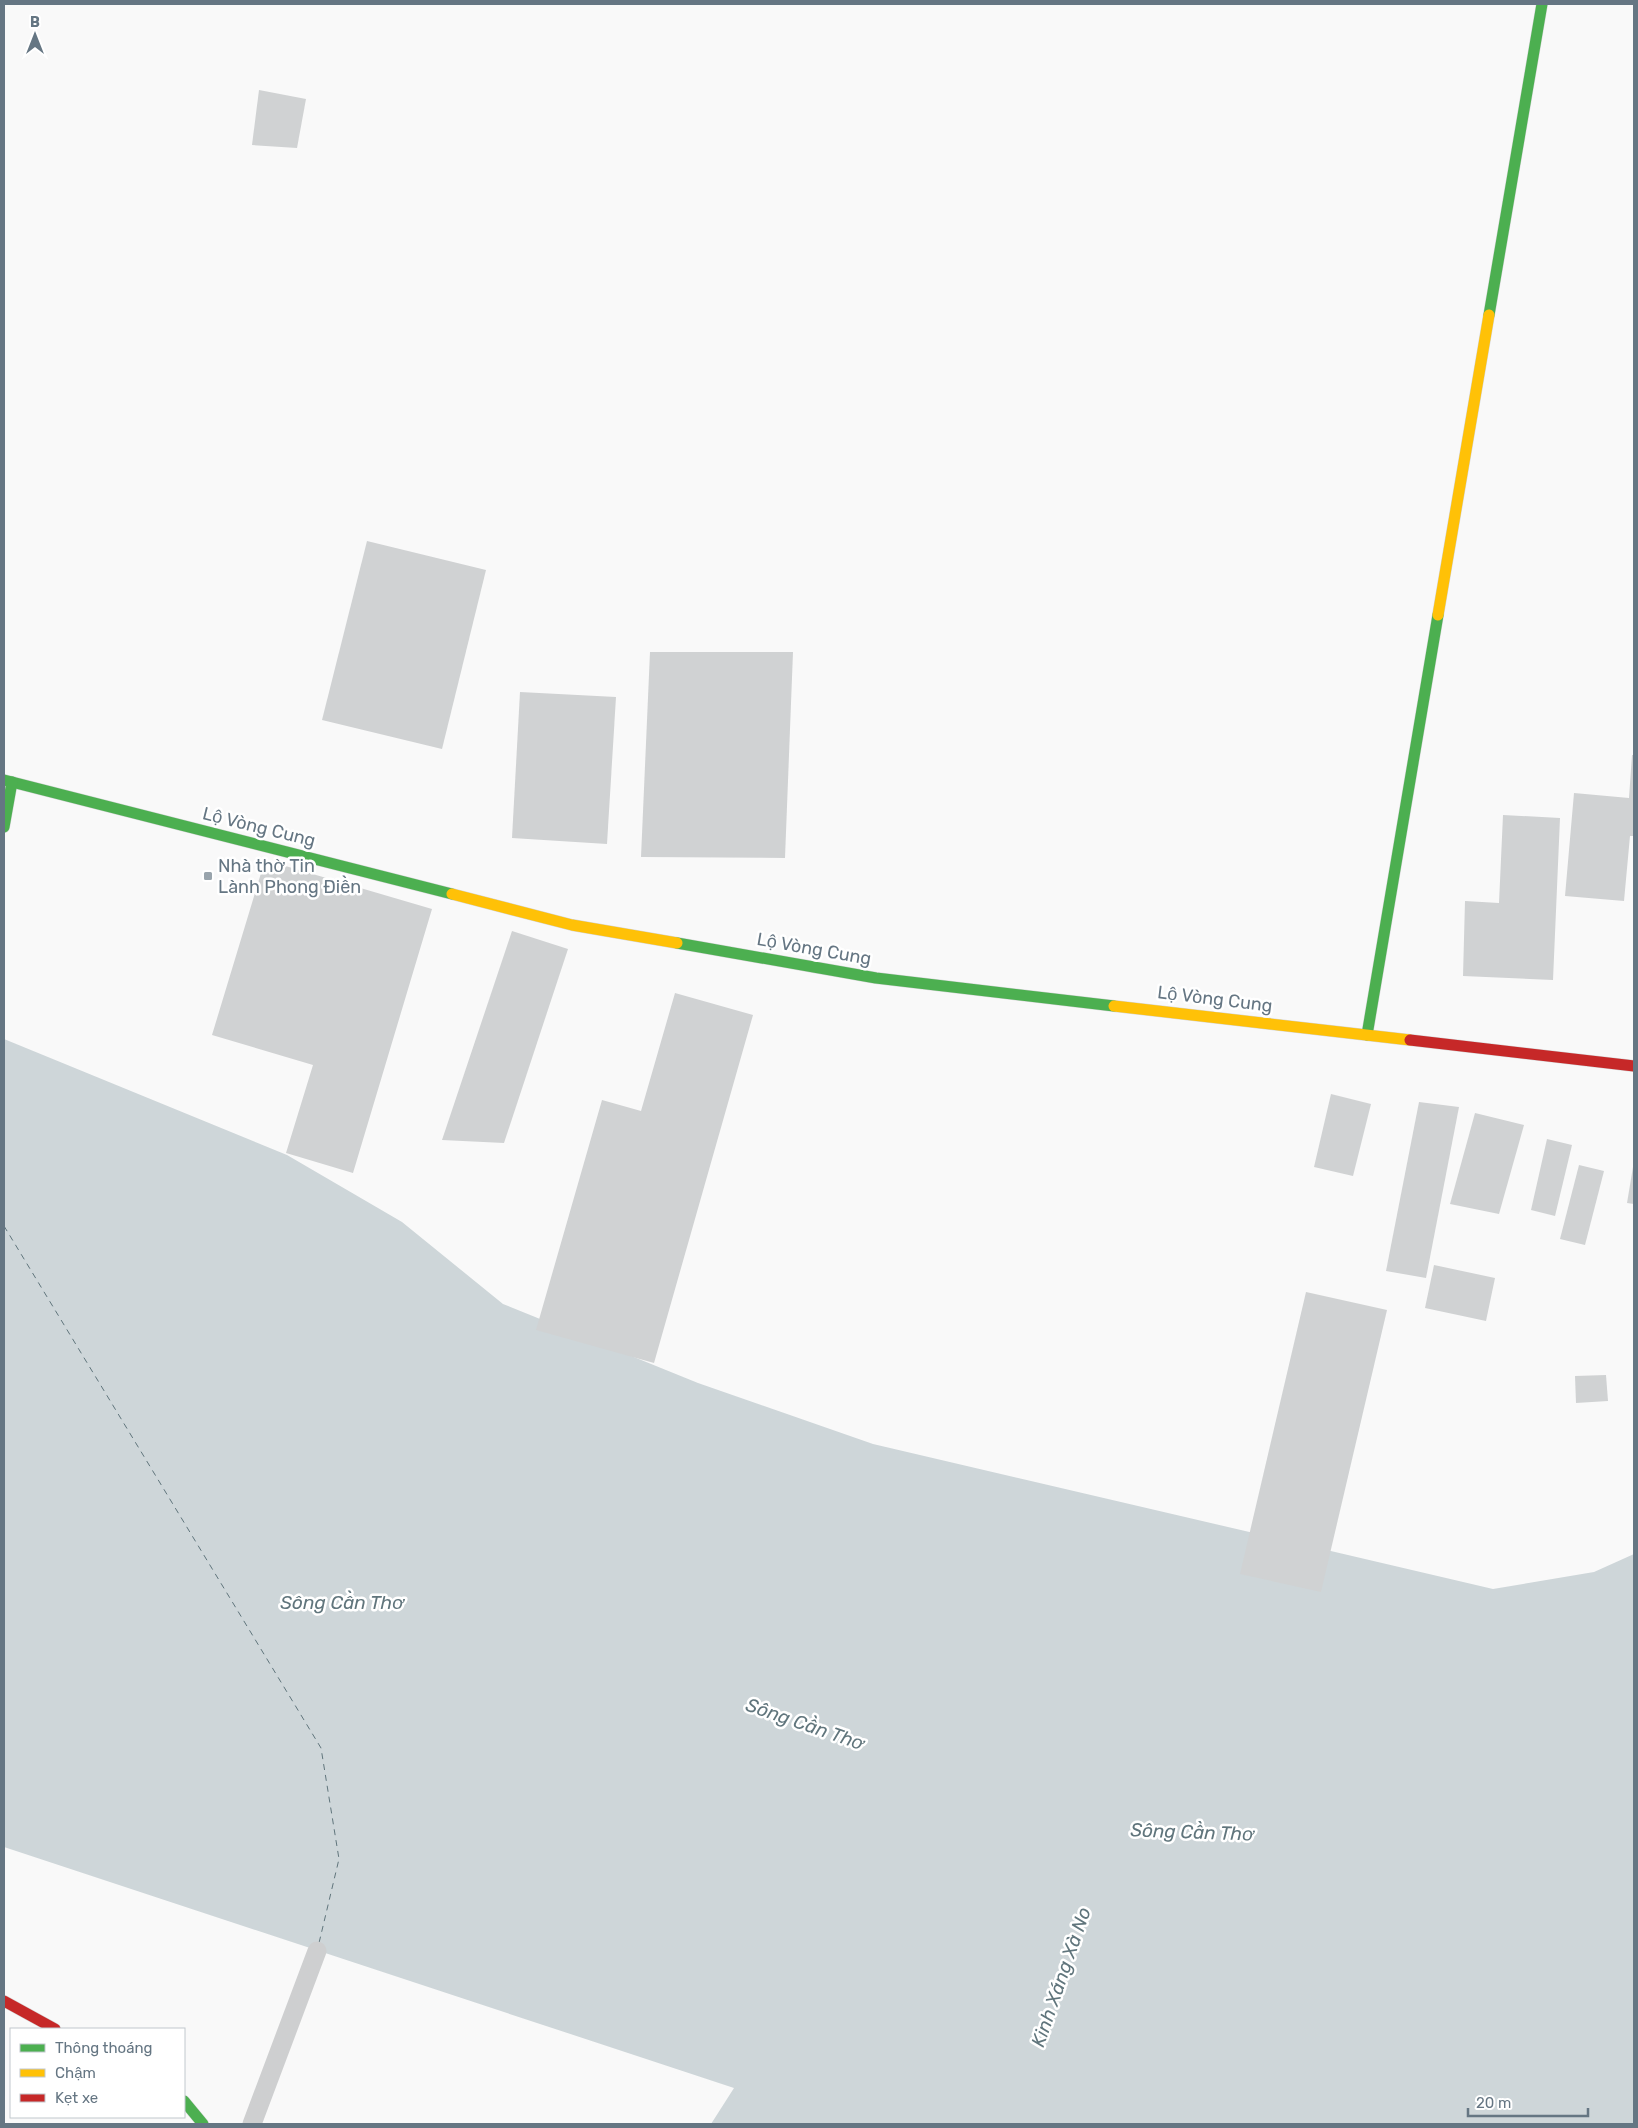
<svg xmlns="http://www.w3.org/2000/svg" width="1638" height="2128" font-family="Rubik,sans-serif">
  <style>
    .water { fill: #ced6d9 }
    .lines { fill: none; stroke-linecap: round; stroke-linejoin: round }
    .ferry { stroke: #60757c; stroke-width: 1; stroke-dasharray: 6 5; stroke-linecap: butt }
    .building { fill: #d0d2d3 }
    .fast-casing { stroke: #d5d6d7; stroke-width: 12 }
    .slow-casing { stroke: #d5d6d7; stroke-width: 12 }
    .jam-casing { stroke: #d5d6d7; stroke-width: 12 }
    .lane { stroke: #cecfd0; stroke-width: 19 }
    .fast { stroke: #4caf50; stroke-width: 11 }
    .slow { stroke: #ffc107; stroke-width: 11 }
    .jam { stroke: #c62828; stroke-width: 11 }
    .poi-dot { fill: #99a4ac; stroke: #fff; stroke-width: 2 }
    .labels { text-anchor: middle; dominant-baseline: central; stroke-width: 5; stroke-linejoin: round; paint-order: stroke }
    .street-label { font-size: 18px; fill: #657683; stroke: #fff }
    .poi-label { font-size: 18px; fill: #657683; stroke: #fff; text-anchor: start }
    .water-label { font-size: 19px; font-style: italic; fill: #60757c; stroke: #fff }
  </style>
  <rect width="100%" height="100%" fill="#f9f9f9"/>
  <polygon class="water" points="4,1039 287,1155 402,1222 503,1304 698,1383 873,1444 1493,1589 1594,1572 1634,1554 1634,2124 711,2124 734,2088 4,1847"/>
  <g class="lines">
    <polyline class="ferry" points="4,1226 321,1748 339,1859 319,1943"/>
  </g>
  <g class="building">
    <polygon points="259,90 306,99 297,148 252,145"/>
    <polygon points="367,541 486,570 442,749 322,720"/>
    <polygon points="650,652 793,652 785,858 641,857"/>
    <polygon points="520,692 616,697 607,844 512,838"/>
    <polygon points="1632,755 1634,755 1634,836 1630,836 1624,901 1565,896 1574,793 1629,798"/>
    <polygon points="1503,815 1560,818 1553,980 1463,976 1465,901 1499,903"/>
    <polygon points="265,860 432,909 353,1173 286,1153 313,1065 212,1035"/>
    <polygon points="512,931 568,949 504,1143 442,1140"/>
    <polygon points="675,993 753,1015 654,1363 536,1330 602,1100 641,1111"/>
    <polygon points="1331,1094 1371,1104 1353,1176 1314,1167"/>
    <polygon points="1419,1102 1459,1107 1426,1278 1386,1271"/>
    <polygon points="1475,1113 1524,1125 1499,1214 1450,1204"/>
    <polygon points="1547,1139 1572,1145 1555,1216 1531,1210"/>
    <polygon points="1579,1165 1604,1171 1585,1245 1560,1239"/>
    <polygon points="1633,1167 1634,1167 1634,1204 1627,1203"/>
    <polygon points="1434,1265 1495,1278 1486,1321 1425,1308"/>
    <polygon points="1306,1292 1387,1310 1321,1592 1240,1574"/>
    <polygon points="1606,1375 1608,1401 1576,1403 1575,1376"/>
  </g>
  <g class="lines">
    <defs>
      <g id="fast">
        <polyline points="1489,315 1542,4"/>
        <polyline points="4,780 452,894"/>
        <polyline points="4,827 12,782"/>
        <polyline points="677,943 876,978 1114,1006"/>
        <polyline points="1367,1035 1438,615"/>
        <polyline points="184,2101 203,2124"/>
      </g>
      <g id="slow">
        <polyline points="1438,615 1489,315"/>
        <polyline points="452,894 572,925 677,943"/>
        <polyline points="1114,1006 1410,1040"/>
      </g>
      <g id="jam">
        <polyline points="1410,1040 1634,1066"/>
        <polyline points="4,2001 55,2029"/>
      </g>
    </defs>
    <use href="#fast" class="fast-casing"/>
    <use href="#slow" class="slow-casing"/>
    <use href="#jam" class="jam-casing"/>
    <polyline class="lane" points="252,2124 317,1951"/>
    <use href="#fast" class="fast"/>
    <use href="#slow" class="slow"/>
    <use href="#jam" class="jam"/>
  </g>
  <rect class="poi-dot" x="203" y="871" width="10" height="10" rx="2.5"/>
  <g class="labels">
    <g class="street-label">
      <text transform="translate(259 827) rotate(14)">Lộ Vòng Cung</text>
      <text transform="translate(814 949) rotate(10)">Lộ Vòng Cung</text>
      <text transform="translate(1215 999) rotate(7)">Lộ Vòng Cung</text>
    </g>
    <g class="poi-label">
      <text x="218" y="866">Nhà thờ Tin<tspan x="218" dy="21">Lành Phong Điền</tspan></text>
    </g>
    <g class="water-label">
      <text x="342" y="1602">Sông Cần Thơ</text>
      <text transform="translate(805 1724) rotate(19)">Sông Cần Thơ</text>
      <text transform="translate(1192 1832) rotate(2)">Sông Cần Thơ</text>
      <text transform="translate(1061 1977) rotate(-71)">Kinh Xáng Xà No</text>
    </g>
  </g>
  <rect width="1638" height="2128" fill="none" stroke="#657683" stroke-width="10"/>
  <rect x="10" y="2028" width="175" height="90" fill="#ffffff" stroke="#c1c8cd"/>
  <rect x="20" y="2044" width="25" height="8" fill="#4caf50" stroke="#c1c8cd"/>
  <text x="55" y="2053" font-size="15" fill="#657683">Thông thoáng</text>
  <rect x="20" y="2069" width="25" height="8" fill="#ffc107" stroke="#c1c8cd"/>
  <text x="55" y="2078" font-size="15" fill="#657683">Chậm</text>
  <rect x="20" y="2094" width="25" height="8" fill="#c62828" stroke="#c1c8cd"/>
  <text x="55" y="2103" font-size="15" fill="#657683">Kẹt xe</text>
  <g transform="translate(35 35)" stroke="#ffffff" stroke-width="4" paint-order="stroke">
  <path d="M0-4L9 19L0 12L-9 19Z" fill="#657683"/>
  <text y="-8" font-size="14" font-weight="bold" text-anchor="middle" fill="#657683">B</text>
  </g>
  <path d="M1468 2108v8h120v-8" fill="none" stroke="#657683" stroke-width="2.5"/>
  <text x="1476" y="2108" font-size="15" fill="#657683" stroke="#ffffff" stroke-width="4" paint-order="stroke">20 m</text>
</svg>
